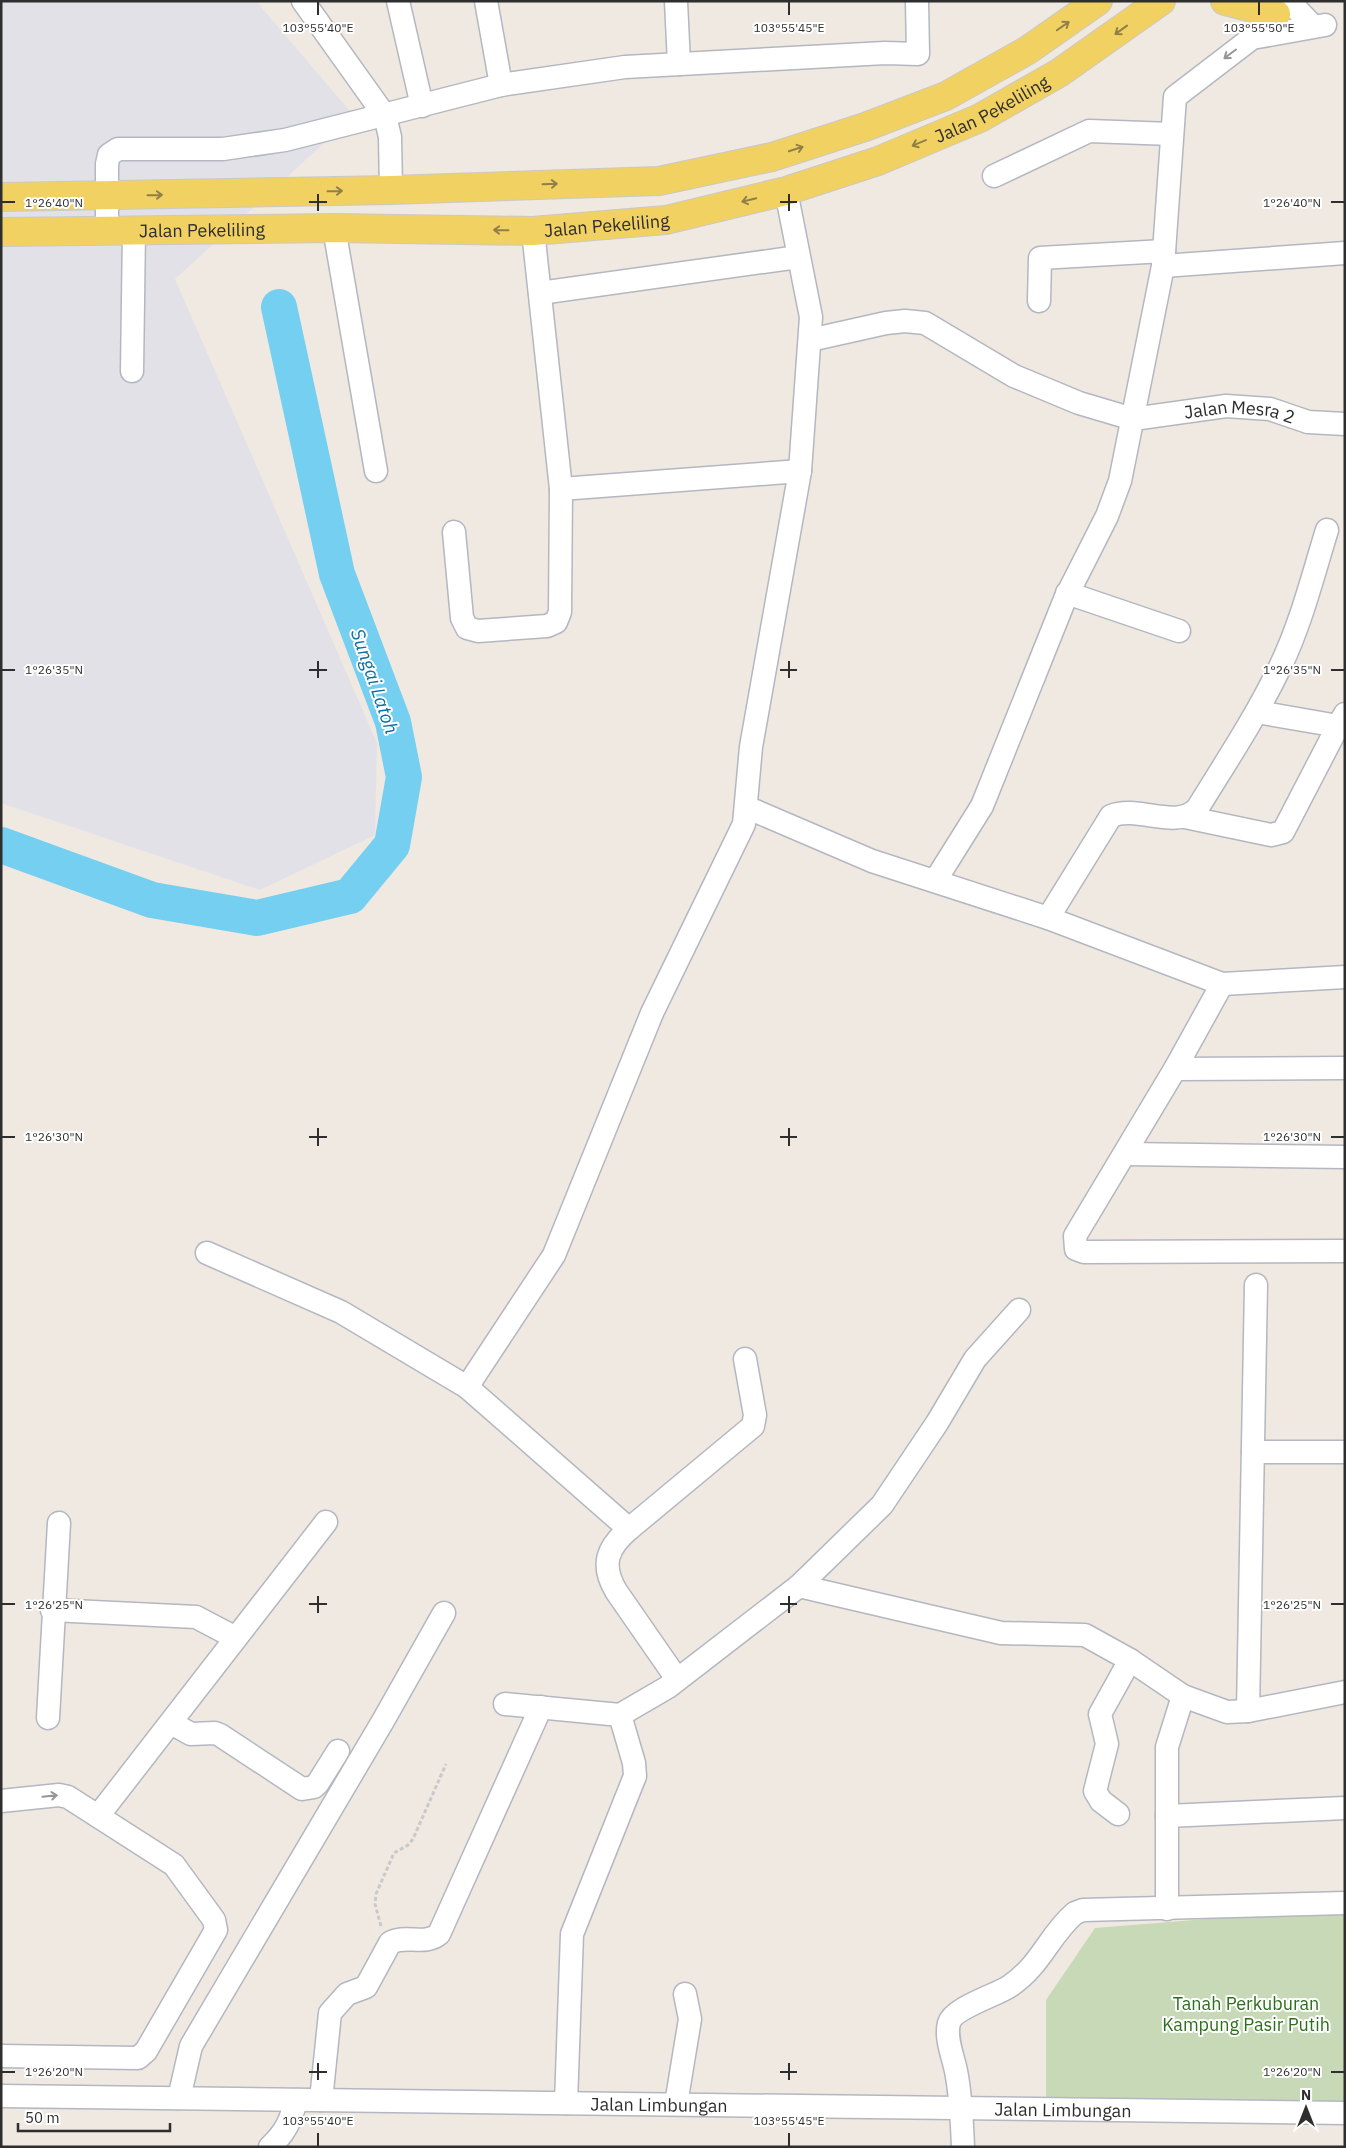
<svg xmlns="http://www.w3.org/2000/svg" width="1346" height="2148" font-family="'IBM Plex Sans',sans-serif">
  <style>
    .industrial { fill: #e3e1e8 }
    .cemetery { fill: #c8d9b8 }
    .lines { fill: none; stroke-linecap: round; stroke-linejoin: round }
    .river { stroke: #75cff0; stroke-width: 36 }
    .minor-casing { stroke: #b4b7c1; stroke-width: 25 }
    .major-casing { stroke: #c9c9c9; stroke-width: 30 }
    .path { stroke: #c9c9c9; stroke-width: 3; stroke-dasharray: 4 2.5; stroke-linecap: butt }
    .minor { stroke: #fff; stroke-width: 22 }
    .major { stroke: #f2d163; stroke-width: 28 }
    .oneway { stroke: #908048 }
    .oneway2 { stroke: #969696 }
    .ticks { fill: none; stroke: #2e2e2e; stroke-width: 2 }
    .labels { text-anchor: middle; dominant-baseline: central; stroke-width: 4; stroke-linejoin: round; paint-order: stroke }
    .street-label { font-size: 18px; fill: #2e2e2e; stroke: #fff }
    .park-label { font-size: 18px; fill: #2c6e1b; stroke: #fff }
    .water-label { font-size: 19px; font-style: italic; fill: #0d6fa3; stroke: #fff }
    .ticks-label { font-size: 12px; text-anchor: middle; fill: #2e2e2e; stroke: #fff; stroke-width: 4; stroke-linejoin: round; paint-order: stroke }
  </style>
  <rect width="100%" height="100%" fill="#efe9e1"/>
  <polygon class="industrial" points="1,1 256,1 354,116 175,279 377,743 375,835 260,890 1,803"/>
  <polygon class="cemetery" points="1345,1908 1345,2113 1046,2109 1046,2000 1095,1928"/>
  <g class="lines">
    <polyline class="river" points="1,845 152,900 257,918 350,896 392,845 404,777 393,722 337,574 279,307"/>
    <defs>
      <g id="minor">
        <polyline points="303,1 385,116 390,137 391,190"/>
        <polyline points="398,1 422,106"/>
        <polyline points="486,1 501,85"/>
        <polyline points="676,1 679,64"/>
        <polyline points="1289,1 1309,22"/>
        <polyline points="994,176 1089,131 1172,134"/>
        <polyline points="334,228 376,471"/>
        <polyline points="107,230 107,164 109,155 118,149 223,149 285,140 501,85 625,67 885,53 918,54 917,1"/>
        <polyline points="1163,266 1345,253"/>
        <polyline points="540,293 798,257"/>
        <polyline points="1039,301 1040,258 1164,251"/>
        <path id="s1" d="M810,340L886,323L905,321L925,323L1014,376L1079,403L1133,419L1226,406L1270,409L1308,422L1345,424"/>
        <polyline points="132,371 134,230"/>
        <polyline points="561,489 800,471"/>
        <polyline points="454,532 462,618 467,628 478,631 547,626 556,622 560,612 561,489 533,231"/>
        <polyline points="1067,593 1179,631"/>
        <polyline points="1257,712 1338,726 1345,714"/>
        <polyline points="746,807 872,861 1048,918 1222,984 1345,977"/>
        <polyline points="1185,817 1271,835 1283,832 1338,726"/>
        <polyline points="935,881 982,806 1065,599 1107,516 1120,481 1163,266 1175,97 1252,38 1325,25"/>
        <path d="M1048,918L1111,816C1138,805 1175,830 1197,809C1226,762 1256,717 1280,667C1301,624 1313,575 1327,530"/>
        <polyline points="1222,984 1175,1069 1075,1236 1076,1249 1084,1252 1345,1251"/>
        <polyline points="1175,1069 1345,1068"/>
        <polyline points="1125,1154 1345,1157"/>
        <path d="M207,1253L341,1312L467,1387L629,1529C608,1547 600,1564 616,1591L677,1679"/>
        <polyline points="467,1387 554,1255 652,1013 744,824 751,747 800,471 811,317 786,191"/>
        <polyline points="1253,1452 1345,1452"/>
        <polyline points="629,1529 753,1426 755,1415 745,1359"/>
        <polyline points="799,1586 1001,1633 1085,1635 1130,1660 1183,1696 1227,1712 1248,1711 1345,1692"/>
        <polyline points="52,1610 196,1617 236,1638"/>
        <polyline points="505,1704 620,1715 668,1687 799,1586 882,1505 937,1423 975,1359 1019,1310"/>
        <polyline points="1248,1711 1256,1285"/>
        <polyline points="48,1718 59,1523"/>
        <polyline points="171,1723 191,1734 215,1733 220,1735 302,1789 314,1787 318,1783 338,1751"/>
        <polyline points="1,1801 59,1795 68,1797 174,1865 214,1920 216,1930 146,2051 138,2058 1,2056"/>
        <polyline points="1118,1814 1101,1801 1095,1791 1107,1744 1100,1714 1130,1660"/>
        <polyline points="98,1816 326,1522"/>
        <polyline points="1167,1816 1345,1808"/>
        <polyline points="1167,1909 1167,1747 1183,1696"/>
        <path id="s2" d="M1,2096L1345,2113"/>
        <polyline points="179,2098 191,2046 383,1721 444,1613"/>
        <path d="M321,2100L330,2013L347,1994L366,1987L390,1943C405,1934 425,1946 439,1934L541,1707"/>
        <polyline points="566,2103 572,1934 635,1776 634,1763 620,1715"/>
        <polyline points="676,2104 690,2019 685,1994"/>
        <path d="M270,2147C286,2132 291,2120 296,2100"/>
        <path d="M963,2147C962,2121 961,2096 956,2071C953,2056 945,2038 949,2023C953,2008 997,1995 1010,1986C1042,1964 1049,1935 1075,1913L1083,1910L1345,1903"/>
      </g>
      <g id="major">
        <polyline points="1225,1 1276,14"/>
        <polyline points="1,197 391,190 659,181 772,157 865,127 946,96 1028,50 1098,1"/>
        <path id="s3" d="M1,232L334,228L533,231L666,220L786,191L878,161L980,118L1059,73L1161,1"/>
      </g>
    </defs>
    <use href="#minor" class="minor-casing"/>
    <use href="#major" class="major-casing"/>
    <polyline class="path" points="381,1926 375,1904 376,1894 394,1853 408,1845 413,1839 446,1764"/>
    <use href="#minor" class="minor"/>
    <use href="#major" class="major"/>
  </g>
  <defs><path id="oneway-shaft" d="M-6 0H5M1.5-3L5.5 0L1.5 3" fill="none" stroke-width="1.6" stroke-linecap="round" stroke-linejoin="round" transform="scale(1.25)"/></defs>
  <g class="oneway">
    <use href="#oneway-shaft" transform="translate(1063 26) rotate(-35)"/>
    <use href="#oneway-shaft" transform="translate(1121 30) rotate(144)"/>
    <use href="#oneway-shaft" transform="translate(919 143) rotate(157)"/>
    <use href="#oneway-shaft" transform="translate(796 149) rotate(-18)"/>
    <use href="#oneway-shaft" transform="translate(550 184) rotate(-2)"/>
    <use href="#oneway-shaft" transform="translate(335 191) rotate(-1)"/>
    <use href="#oneway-shaft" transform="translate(155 195) rotate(-1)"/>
    <use href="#oneway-shaft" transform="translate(749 200) rotate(166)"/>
    <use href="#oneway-shaft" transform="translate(501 230) rotate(-179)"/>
  </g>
  <g class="oneway2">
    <use href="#oneway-shaft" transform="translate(1230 54) rotate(143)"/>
    <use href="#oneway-shaft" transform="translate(50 1796) rotate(-6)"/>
  </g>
  <path class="ticks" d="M318,2V15M789,2V15M1259,2V15M318,194V211M789,194V211M2,202H15M309,202H327M780,202H797M1331,202H1344M318,661V678M789,661V678M2,670H15M309,670H327M780,670H797M1331,670H1344M318,1128V1146M789,1128V1146M2,1137H15M309,1137H327M780,1137H797M1331,1137H1344M318,1596V1613M789,1596V1613M2,1604H15M309,1604H327M780,1604H797M1331,1604H1344M318,2063V2080M789,2063V2080M2,2072H15M309,2072H327M780,2072H797M1331,2072H1344M318,2133V2146M789,2133V2146"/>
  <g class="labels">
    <g class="street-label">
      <text stroke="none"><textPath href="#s3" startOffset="1011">Jalan Pekeliling</textPath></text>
      <text stroke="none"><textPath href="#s3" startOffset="606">Jalan Pekeliling</textPath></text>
      <text stroke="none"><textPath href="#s3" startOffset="201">Jalan Pekeliling</textPath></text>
      <text stroke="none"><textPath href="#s1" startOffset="455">Jalan Mesra 2</textPath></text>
      <text stroke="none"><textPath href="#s2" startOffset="658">Jalan Limbungan</textPath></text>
      <text stroke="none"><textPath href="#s2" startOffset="1062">Jalan Limbungan</textPath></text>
    </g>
    <g class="park-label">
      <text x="1246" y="2003">Tanah Perkuburan<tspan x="1246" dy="21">Kampung Pasir Putih</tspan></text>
    </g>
    <g class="water-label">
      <text transform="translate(375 681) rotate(71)">Sungai Latoh</text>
    </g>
  </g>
  <g class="ticks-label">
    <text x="318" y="32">103°55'40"E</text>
    <text x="789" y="32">103°55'45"E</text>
    <text x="1259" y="32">103°55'50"E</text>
    <text x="54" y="207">1°26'40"N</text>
    <text x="1292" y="207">1°26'40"N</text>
    <text x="54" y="674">1°26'35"N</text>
    <text x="1292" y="674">1°26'35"N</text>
    <text x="54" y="1141">1°26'30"N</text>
    <text x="1292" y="1141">1°26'30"N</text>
    <text x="54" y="1609">1°26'25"N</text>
    <text x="1292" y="1609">1°26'25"N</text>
    <text x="54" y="2076">1°26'20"N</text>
    <text x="1292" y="2076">1°26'20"N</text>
    <text x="318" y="2125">103°55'40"E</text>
    <text x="789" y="2125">103°55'45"E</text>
  </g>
  <rect width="1346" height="2148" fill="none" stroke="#2e2e2e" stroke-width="5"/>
  <g transform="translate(1306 2108)" stroke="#ffffff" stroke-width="4" paint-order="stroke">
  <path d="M0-4L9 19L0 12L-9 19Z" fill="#2e2e2e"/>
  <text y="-8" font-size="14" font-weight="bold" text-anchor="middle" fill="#2e2e2e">N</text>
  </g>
  <path d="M18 2123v8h152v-8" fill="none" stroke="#2e2e2e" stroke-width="2.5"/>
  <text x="25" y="2123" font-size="15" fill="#2e2e2e" stroke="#ffffff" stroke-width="4" paint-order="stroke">50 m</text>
</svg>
